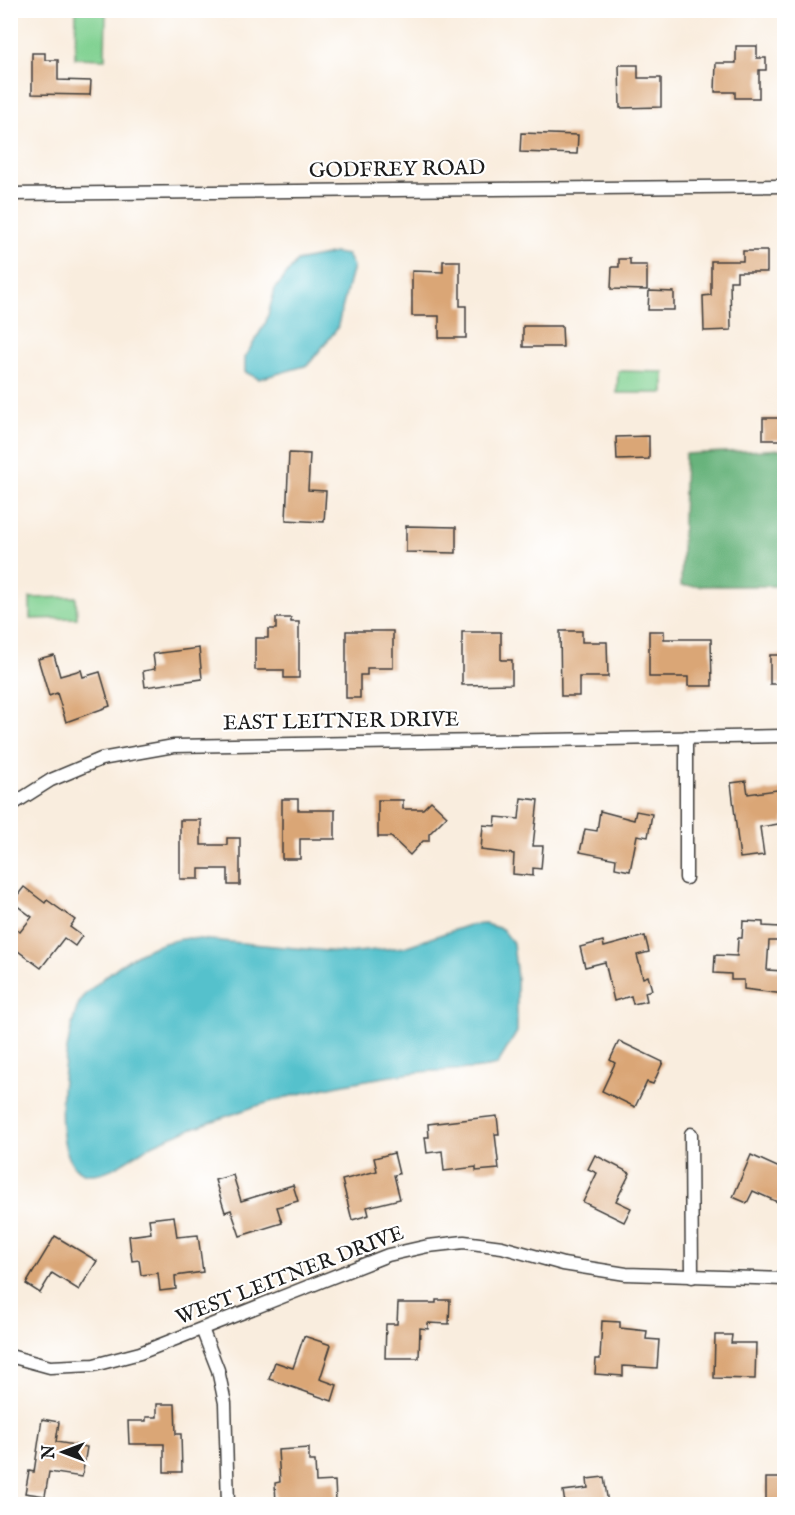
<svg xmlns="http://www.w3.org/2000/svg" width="795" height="1515" font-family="'IM FELL English',serif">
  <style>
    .green { fill: #81d192; stroke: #4e7657; stroke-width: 1.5 }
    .forest { fill: #68b37c; stroke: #42684c; stroke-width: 1.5 }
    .water { fill: #54c1cc; stroke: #386e74; stroke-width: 1.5 }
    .building { fill: #daa676 }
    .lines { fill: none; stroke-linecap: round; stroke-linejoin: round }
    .street-casing { stroke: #3d3b39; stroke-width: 15 }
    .street { stroke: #fff; stroke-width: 12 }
    .labels { text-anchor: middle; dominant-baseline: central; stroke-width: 4.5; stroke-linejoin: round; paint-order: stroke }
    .street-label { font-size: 21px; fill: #1c1c1c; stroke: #fff }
  </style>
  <rect width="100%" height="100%" fill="#fff"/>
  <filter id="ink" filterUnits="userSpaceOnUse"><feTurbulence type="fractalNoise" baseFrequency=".0167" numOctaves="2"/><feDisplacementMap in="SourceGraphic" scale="12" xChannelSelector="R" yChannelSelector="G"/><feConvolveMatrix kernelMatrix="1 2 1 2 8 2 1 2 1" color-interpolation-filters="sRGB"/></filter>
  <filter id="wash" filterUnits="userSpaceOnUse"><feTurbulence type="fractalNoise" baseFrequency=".008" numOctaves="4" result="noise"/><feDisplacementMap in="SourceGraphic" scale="24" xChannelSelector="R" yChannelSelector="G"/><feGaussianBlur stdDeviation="1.35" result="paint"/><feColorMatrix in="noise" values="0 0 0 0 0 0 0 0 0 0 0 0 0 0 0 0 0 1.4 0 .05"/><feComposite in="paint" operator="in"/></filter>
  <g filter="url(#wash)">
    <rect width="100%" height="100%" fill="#f9edde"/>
    <g class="green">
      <polygon points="76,11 106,11 105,59 75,58"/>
      <polygon points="618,371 664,372 664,393 617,393"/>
      <polygon points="76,597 77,618 30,619 30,598"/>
    </g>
    <polygon class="forest" points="784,449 784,586 681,586 685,454"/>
    <g class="water">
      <polygon points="335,253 347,255 353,266 337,329 308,365 259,379 245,372 245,357 266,322 275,289 297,261"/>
      <path d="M485,924L502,929L513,943L517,979V1032L497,1065C470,1072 440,1069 412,1073C353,1081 295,1092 239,1112C211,1122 181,1131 154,1144C134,1153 113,1175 89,1174C42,1171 66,1026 81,999C85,993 93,988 98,983C125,959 152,942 189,938L348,953L404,947L469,925Z"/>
    </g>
    <g id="blocks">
      <g class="building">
        <polygon points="736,46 757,46 757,58 766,58 766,70 759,70 759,98 735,98 735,92 715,92 716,63 736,63"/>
        <polygon points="32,53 45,53 45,60 58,60 58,80 91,81 90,95 32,94"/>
        <polygon points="619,65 638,65 638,78 661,78 661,107 620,108"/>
        <polygon points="521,133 578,135 577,154 520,152"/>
        <polygon points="743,251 767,251 767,272 737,272 737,281 730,281 731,330 704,331 703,296 711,295 711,261 743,261"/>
        <polygon points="619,259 630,259 630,265 647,265 647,290 611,289 612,267 619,267"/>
        <polygon points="443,261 460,261 460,306 466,306 466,338 439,338 439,316 412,316 412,271 443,272"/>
        <polygon points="649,291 674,292 674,310 648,310"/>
        <polygon points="523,326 562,326 563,347 523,347"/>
        <rect x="763" y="418" width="21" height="22"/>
        <polygon points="649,436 649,459 617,460 616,437"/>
        <polygon points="289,453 310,454 308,490 326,491 324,522 286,520"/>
        <polygon points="406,526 456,527 456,553 406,552"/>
        <polygon points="276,618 291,618 291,622 299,622 299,678 284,678 284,670 255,670 255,638 268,638 268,629 276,629"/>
        <polygon points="346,631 393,631 393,668 367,668 367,675 360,675 360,698 346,698"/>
        <polygon points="560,631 582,631 582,642 607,642 608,677 579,677 579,696 561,696"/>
        <polygon points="649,631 664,631 664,639 711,639 712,686 688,686 688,677 649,677"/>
        <polygon points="462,632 501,632 501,660 512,660 512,684 462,685"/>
        <polygon points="199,648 202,679 145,687 143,671 155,669 153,654"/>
        <polygon points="54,655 60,676 81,670 83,677 100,672 110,706 66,722 57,693 49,696 38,659"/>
        <rect x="770" y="655" width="14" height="29"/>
        <polygon points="746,781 748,794 784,789 784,823 760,827 764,855 740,858 731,783"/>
        <polygon points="521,798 538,800 533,846 543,846 541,869 533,868 533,876 513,874 514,854 481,850 483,825 495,826 496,817 519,819"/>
        <polygon points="282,799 298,799 298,810 335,810 335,839 300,839 300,859 282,859"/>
        <polygon points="378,800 403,800 403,809 423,809 431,801 447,816 429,834 429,841 423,841 410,855 391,837 378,837"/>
        <polygon points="600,811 634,820 636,811 652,814 648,837 637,835 630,871 615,868 616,859 580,852 585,829 597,831"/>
        <polygon points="180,820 201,820 201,845 227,845 227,838 240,838 240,885 228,885 228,869 199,869 199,879 180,879"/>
        <polygon points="24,887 45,903 47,900 75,920 70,927 82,936 75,946 64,938 41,968 10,945 10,939 17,930 20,932 32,917 12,902"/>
        <polygon points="743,921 763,922 763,926 780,927 780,941 769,941 767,970 784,971 784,994 744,989 744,980 731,980 731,974 714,973 715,955 737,956 738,938 742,938"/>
        <polygon points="645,936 649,952 637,955 643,978 648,976 652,990 645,992 647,1001 633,1004 631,996 614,1001 605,962 585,967 580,947 603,941 604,947"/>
        <polygon points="619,1041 663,1062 653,1084 647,1082 635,1107 602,1091 615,1063 610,1060"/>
        <polygon points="497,1116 499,1134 495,1134 499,1169 476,1171 476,1167 444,1171 442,1151 427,1153 425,1137 429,1137 428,1124"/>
        <polygon points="394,1153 399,1174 394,1175 400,1199 367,1207 369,1215 352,1220 342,1180 377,1171 374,1158"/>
        <polygon points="595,1155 630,1173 616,1201 631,1208 624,1222 583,1202 597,1173 588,1169"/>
        <polygon points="751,1155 784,1170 784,1205 753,1191 747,1203 733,1197"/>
        <polygon points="233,1175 241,1201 293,1185 298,1201 277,1207 282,1223 240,1236 231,1210 225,1212 215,1180"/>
        <polygon points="174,1216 177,1237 198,1235 203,1272 175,1276 176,1289 160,1291 158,1273 141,1275 139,1260 132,1261 129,1236 151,1233 149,1219"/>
        <polygon points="55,1236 97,1261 79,1290 52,1273 40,1293 26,1284"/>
        <polygon points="436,1300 450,1300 449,1324 428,1323 428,1329 420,1328 419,1358 385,1358 386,1324 397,1324 398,1303 436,1303"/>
        <polygon points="602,1321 620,1322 620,1328 647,1331 646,1339 659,1340 657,1368 623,1366 623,1376 595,1374 596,1359 600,1359"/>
        <polygon points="715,1335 732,1335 731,1343 756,1343 755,1379 714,1378"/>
        <polygon points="304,1336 331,1345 320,1379 337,1385 332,1401 269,1379 275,1362 293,1368"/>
        <polygon points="157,1404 175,1404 176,1434 181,1434 182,1472 164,1472 164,1444 129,1444 128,1421 146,1421 146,1417 157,1417"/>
        <polygon points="42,1419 59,1422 56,1442 87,1447 82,1477 49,1472 45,1496 25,1493 29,1471 34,1472"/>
        <polygon points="309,1448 309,1461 315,1461 316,1482 335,1481 336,1501 276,1504 275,1483 280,1482 278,1450"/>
        <polygon points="604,1477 608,1504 565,1504 563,1491 588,1488 587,1479"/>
        <rect x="766" y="1478" width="18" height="26"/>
      </g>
    </g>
  </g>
  <g filter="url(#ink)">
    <use href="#blocks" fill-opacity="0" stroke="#3d3b39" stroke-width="1.5"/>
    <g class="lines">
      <defs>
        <g id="street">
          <polyline points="10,194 784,186"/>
          <polyline points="686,737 686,878"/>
          <polyline points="10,806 51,780 101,759 174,746 784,736"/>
          <polyline points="691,1134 692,1277"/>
          <polyline points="202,1329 218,1370 225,1403 228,1504"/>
          <polyline points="10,1356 50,1367 94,1365 140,1353 388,1255 428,1246 464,1242 502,1247 563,1264 626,1274 784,1279"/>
        </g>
      </defs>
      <use href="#street" class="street-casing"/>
      <use href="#street" class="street"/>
    </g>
  </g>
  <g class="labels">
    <g class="street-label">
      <text transform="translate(397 170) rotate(-1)">GODFREY ROAD</text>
      <text transform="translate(341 722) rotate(-1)">EAST LEITNER DRIVE</text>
      <text transform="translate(290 1276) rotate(-21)">WEST LEITNER DRIVE</text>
    </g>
  </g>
  <rect width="795" height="1515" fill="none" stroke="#fff" stroke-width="36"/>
  <g transform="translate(63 1452) rotate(270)" stroke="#ffffff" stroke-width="4.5" paint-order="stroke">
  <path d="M0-4.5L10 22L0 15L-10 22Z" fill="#1c1c1c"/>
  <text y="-9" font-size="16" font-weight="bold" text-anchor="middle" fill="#1c1c1c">N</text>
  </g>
</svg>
